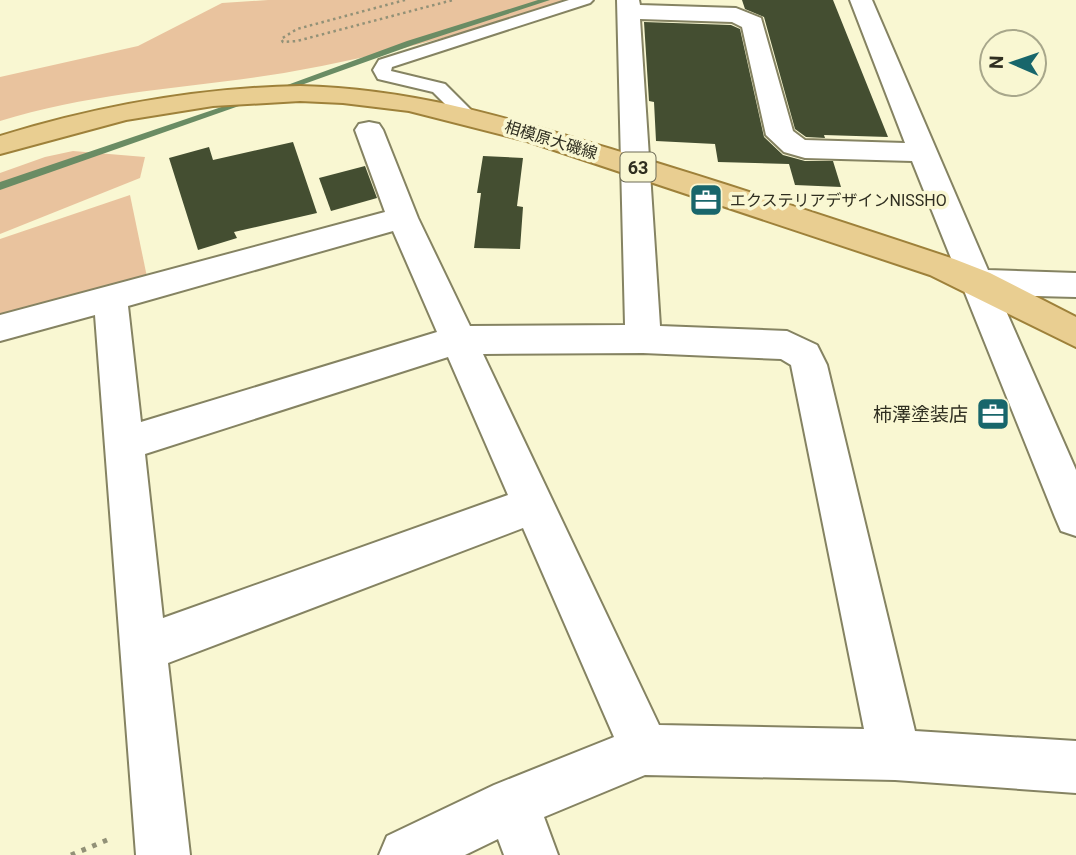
<svg xmlns="http://www.w3.org/2000/svg" width="1076" height="855" font-family="Roboto,'Noto Sans JP',sans-serif">
  <style>
    .green { fill: #e9c39e }
    .lines { fill: none; stroke-linecap: round; stroke-linejoin: round }
    .stream { fill: #6a8c64; fill-rule: evenodd }
    .building { fill: #444e31 }
    .service-casing { stroke: #858362; stroke-width: 4 }
    .minor-casing { stroke: #858362; stroke-width: 4 }
    .primary-casing { stroke: #9e813a; stroke-width: 4 }
    .path-far1 { stroke: #929177; stroke-width: 2.5; stroke-dasharray: 2.5 3.5; stroke-linecap: butt }
    .path { stroke: #929177; stroke-width: 5; stroke-dasharray: 4.5 7; stroke-linecap: butt }
    .service { fill: #fff; fill-rule: evenodd }
    .minor { fill: #fff; fill-rule: evenodd }
    .primary { fill: #e9ce91; fill-rule: evenodd }
    .labels { text-anchor: middle; dominant-baseline: central; stroke-width: 7; stroke-linejoin: round; paint-order: stroke }
    .far-street-label { font-size: 16px; fill: #2f2e20; stroke: #f9f7d2 }
    .far-poi-label { font-size: 16px; fill: #2f2e20; stroke: #f9f7d2; text-anchor: start }
    .shield { fill: #f9f7d2; stroke: #6c6a55; stroke-width: 2 }
    .shield-label { font-size: 18px; font-weight: bold; fill: #2f2e20 }
    .poi-label { font-size: 19px; fill: #2f2e20; stroke: #f9f7d2; text-anchor: end }
  </style>
  <rect width="100%" height="100%" fill="#f9f7d2"/>
  <g class="green">
    <path d="M268,0H579C530,10 483,28 435,40C386,53 334,64 284,73C189,88 91,92 0,121V77L138,46L222,3Z"/>
    <polygon points="73,151 145,157 140,178 0,234 0,173 45,157"/>
    <polygon points="130,195 147,277 0,318 0,239"/>
  </g>
  <g class="lines">
    <g class="stream">
      <polygon points="538,0 550,0 413,45 279,93 271,91 407,41"/>
      <polygon points="251,97 259,99 0,190 0,182"/>
    </g>
  </g>
  <g class="building">
    <polygon points="742,0 833,0 888,137 824,135 825,138 806,137 795,129 764,17 745,9"/>
    <polygon points="644,22 731,25 740,29 764,137 783,155 805,161 833,161 841,187 795,185 789,164 718,162 715,144 656,141 654,102 649,101"/>
    <polygon points="293,142 317,213 234,232 237,238 198,250 169,158 209,147 213,160"/>
    <polygon points="483,156 523,158 517,206 523,207 520,249 474,248 481,193 477,193"/>
    <polygon points="365,166 377,198 331,211 319,178"/>
  </g>
  <g class="lines">
    <defs>
      <polygon id="service" points="569,0 593,0 590,3 392,67 391,71 445,84 471,110 474,114 471,118 459,118 433,92 378,79 373,70 379,60"/>
      <path id="minor" d="M617,0H639L640,5L736,8L761,18L793,131L805,140L905,143L850,0H872L988,270L1076,273V297L999,295L1076,470V536L1061,531L1055,517L912,161L805,158L784,152L766,135L742,27L732,22L640,19L660,326L787,331L817,345L827,365L915,731L1076,741V793L895,780L645,775L544,817L558,855H504L498,839L465,855H379L387,836L494,785L614,737L523,528L168,663L190,855H136L95,315L0,341V315L385,212L355,130L359,124L369,122L379,124L383,130L418,218L470,326L625,325ZM393,231L437,332L141,422L128,306ZM643,353L781,359L791,365L864,729L659,725L483,354ZM448,357L508,495L163,618L145,454Z"/>
      <path id="primary" d="M300,86C419,89 518,121 631,155C739,188 846,223 954,259L990,273L1076,317V347L930,275L527,141L409,111L343,103L300,101L213,106L126,120L0,154V136C98,106 197,88 300,86Z"/>
    </defs>
    <use href="#service" class="service-casing"/>
    <use href="#minor" class="minor-casing"/>
    <use href="#primary" class="primary-casing"/>
    <polyline class="path-far1" points="405,0 297,29 281,39 283,42 297,41 453,0"/>
    <polyline class="path" points="71,855 112,838"/>
    <use href="#service" class="service"/>
    <use href="#minor" class="minor"/>
    <use href="#primary" class="primary"/>
  </g>
  <defs>
    <symbol id="office-square" viewBox="-11 -11 22 22"><rect x="-9" y="-9" width="18" height="18" rx="4" fill="#18666b" stroke="#f9f7d2"/><path d="M-6-3h4V-5.5h4V-3h4V5H-6ZM-1-4.5V-3h2v-1.5ZM-6 0V1H6V0Z" fill="#fff"/></symbol>
  </defs>
  <g fill-rule="evenodd">
    <use href="#office-square" x="687" y="181" width="38" height="38"/>
    <use href="#office-square" x="974" y="395" width="38" height="38"/>
  </g>
  <g class="labels">
    <g class="far-street-label">
      <text transform="translate(551 140) rotate(17)">相模原大磯線</text>
    </g>
    <g class="far-poi-label">
      <text x="730" y="200">エクステリアデザインNISSHO</text>
    </g>
    <rect class="shield" x="620.5" y="152.5" width="35" height="29" rx="5"/>
    <g class="shield-label">
      <text x="638" y="167">63</text>
    </g>
    <g class="poi-label">
      <text x="968" y="414">柿澤塗装店</text>
    </g>
  </g>
  <g transform="translate(1013 63) rotate(272)"><circle r="33" fill="#f9f7d2" stroke="#a8a78b" stroke-width="2"/>
  <path d="M0-5L12 26L0 18L-12 26Z" fill="#18666b"/>
  <text y="-10" font-size="19" font-weight="bold" text-anchor="middle" fill="#2f2e20">N</text>
  </g>
</svg>
